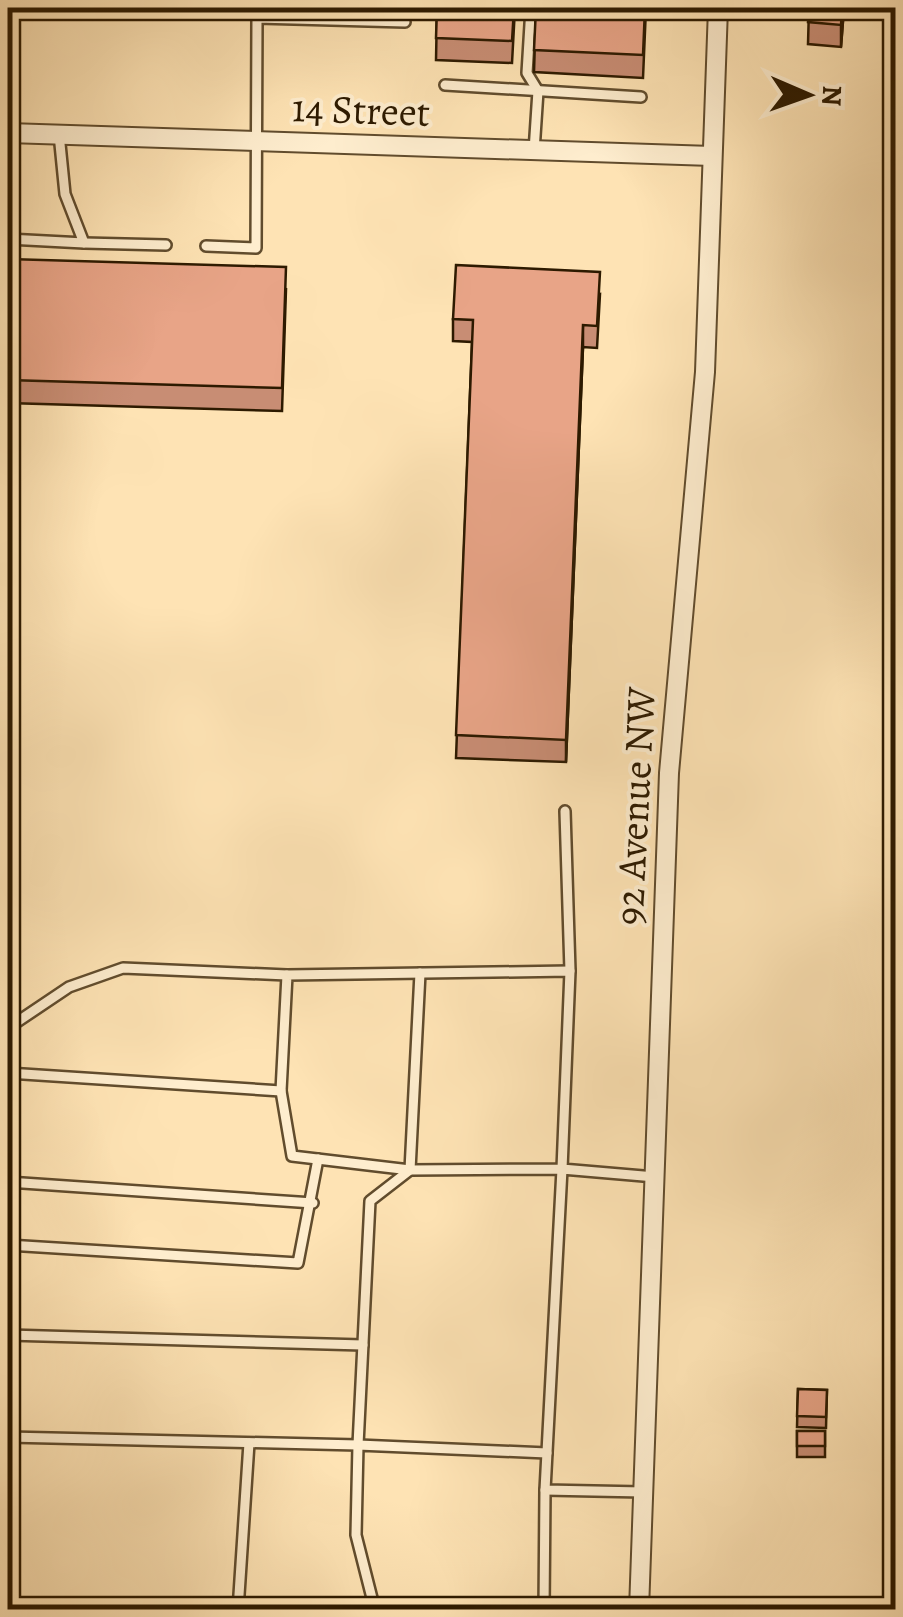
<svg xmlns="http://www.w3.org/2000/svg" width="903" height="1617" font-family="Alegreya,serif">
  <style>
    .lines { fill: none; stroke-linecap: round; stroke-linejoin: round }
    .service-casing { stroke: #614c2d; stroke-width: 14 }
    .minor-casing { stroke: #614c2d; stroke-width: 22 }
    .service { stroke: #feedce; stroke-width: 9 }
    .minor { stroke: #feedce; stroke-width: 18 }
    .wall { fill: #c88d74; stroke: #2d1a00; stroke-width: 2.5 }
    .shaded-wall { fill: #a2735e; stroke: #2d1a00; stroke-width: 2.5 }
    .building { fill: #e8a487; stroke: #2d1a00; stroke-width: 2.5 }
    .labels { text-anchor: middle; dominant-baseline: central; stroke-width: 8; stroke-linejoin: round; paint-order: stroke }
    .street-label { font-size: 40px; fill: #2d1a00; stroke: #feedce }
  </style>
  <rect width="100%" height="100%" fill="#fee3b4"/>
  <filter id="stains"><feTurbulence type="fractalNoise" baseFrequency=".002" numOctaves="4"/><feColorMatrix values="0 0 0 0 .2 0 0 0 0 .09 0 0 0 0 .02 0 0 0 .5 -.17"/></filter>
  <radialGradient id="worn" r=".72"><stop offset=".6" stop-color="#630" stop-opacity="0"/><stop offset="1" stop-color="#630" stop-opacity=".3"/></radialGradient>
  <g class="lines">
    <defs>
      <g id="service">
        <polyline points="531,8 527,73 538,91 534,151"/>
        <polyline points="445,85 641,97"/>
        <polyline points="8,239 84,243 65,194 59,134"/>
        <polyline points="84,243 166,245"/>
        <polyline points="206,246 256,248 257,18 405,22"/>
        <polyline points="565,811 570,971"/>
        <polyline points="8,1028 69,987 123,968 287,975"/>
        <polyline points="8,1073 281,1091"/>
        <polyline points="8,1182 313,1203"/>
        <polyline points="8,1245 298,1263 318,1159"/>
        <polyline points="8,1335 363,1345"/>
        <polyline points="8,1437 358,1445 370,1201 410,1170 420,973"/>
        <polyline points="643,1492 545,1490 562,1169 410,1170 292,1156 281,1091 287,975 570,971 562,1169 655,1177"/>
        <polyline points="238,1610 249,1443"/>
        <polyline points="375,1610 356,1535 358,1445 547,1453"/>
        <polyline points="544,1610 545,1490"/>
      </g>
      <g id="minor">
        <polyline points="8,133 712,156"/>
        <polyline points="639,1610 669,773 705,372 718,8"/>
      </g>
    </defs>
    <use href="#service" class="service-casing"/>
    <use href="#minor" class="minor-casing"/>
    <use href="#service" class="service"/>
    <use href="#minor" class="minor"/>
  </g>
  <g class="wall">
    <polygon points="437,8 515,8 512,63 436,60"/>
    <polygon points="536,8 646,8 643,78 534,72"/>
    <polygon points="809,8 844,8 841,47 808,44"/>
    <polygon points="8,259 286,289 282,411 8,403"/>
    <polygon points="600,294 597,348 583,347 566,762 456,758 472,342 453,341 453,319"/>
    <polygon points="896,709 896,774 890,752 890,729"/>
    <polygon points="798,1389 827,1390 826,1428 797,1427"/>
    <rect x="797" y="1431" width="28" height="26"/>
  </g>
  <g class="shaded-wall">
    <polygon points="842,8 844,8 841,47 841,25"/>
    <polygon points="583,325 583,347 566,762 566,740"/>
  </g>
  <g class="building">
    <polygon points="437,8 514,8 512,41 436,38"/>
    <polygon points="536,8 645,8 643,55 534,50"/>
    <polygon points="809,8 842,8 841,25 808,22"/>
    <polygon points="8,259 286,267 282,388 8,380"/>
    <polygon points="456,265 600,272 597,326 583,325 566,740 456,735 473,320 453,319"/>
    <polygon points="896,709 896,751 890,729"/>
    <polygon points="798,1389 827,1390 826,1417 797,1416"/>
    <rect x="797" y="1431" width="28" height="15"/>
  </g>
  <g class="labels">
    <g class="street-label">
      <text transform="translate(361 110) rotate(2)">14 Street</text>
      <text transform="translate(635 806) rotate(-87)">92 Avenue NW</text>
    </g>
  </g>
  <rect width="903" height="1617" fill="none" stroke="#fee3b4" stroke-width="40"/>
  <rect x="10" y="10" width="883" height="1597" fill="none" stroke="#2d1a00" stroke-width="5"/>
  <rect x="20" y="20" width="863" height="1577" fill="none" stroke="#2d1a00" stroke-width="2.5"/>
  <g transform="translate(808 95) rotate(92)" stroke="#feedce" stroke-width="8" paint-order="stroke">
  <path d="M0-8L18 38L0 25L-18 38Z" fill="#2d1a00"/>
  <text y="-15" font-size="28" font-weight="bold" text-anchor="middle" fill="#2d1a00">N</text>
  </g>
  <rect width="100%" height="100%" filter="url(#stains)"/>
  <rect width="100%" height="100%" fill="url(#worn)"/>
</svg>
